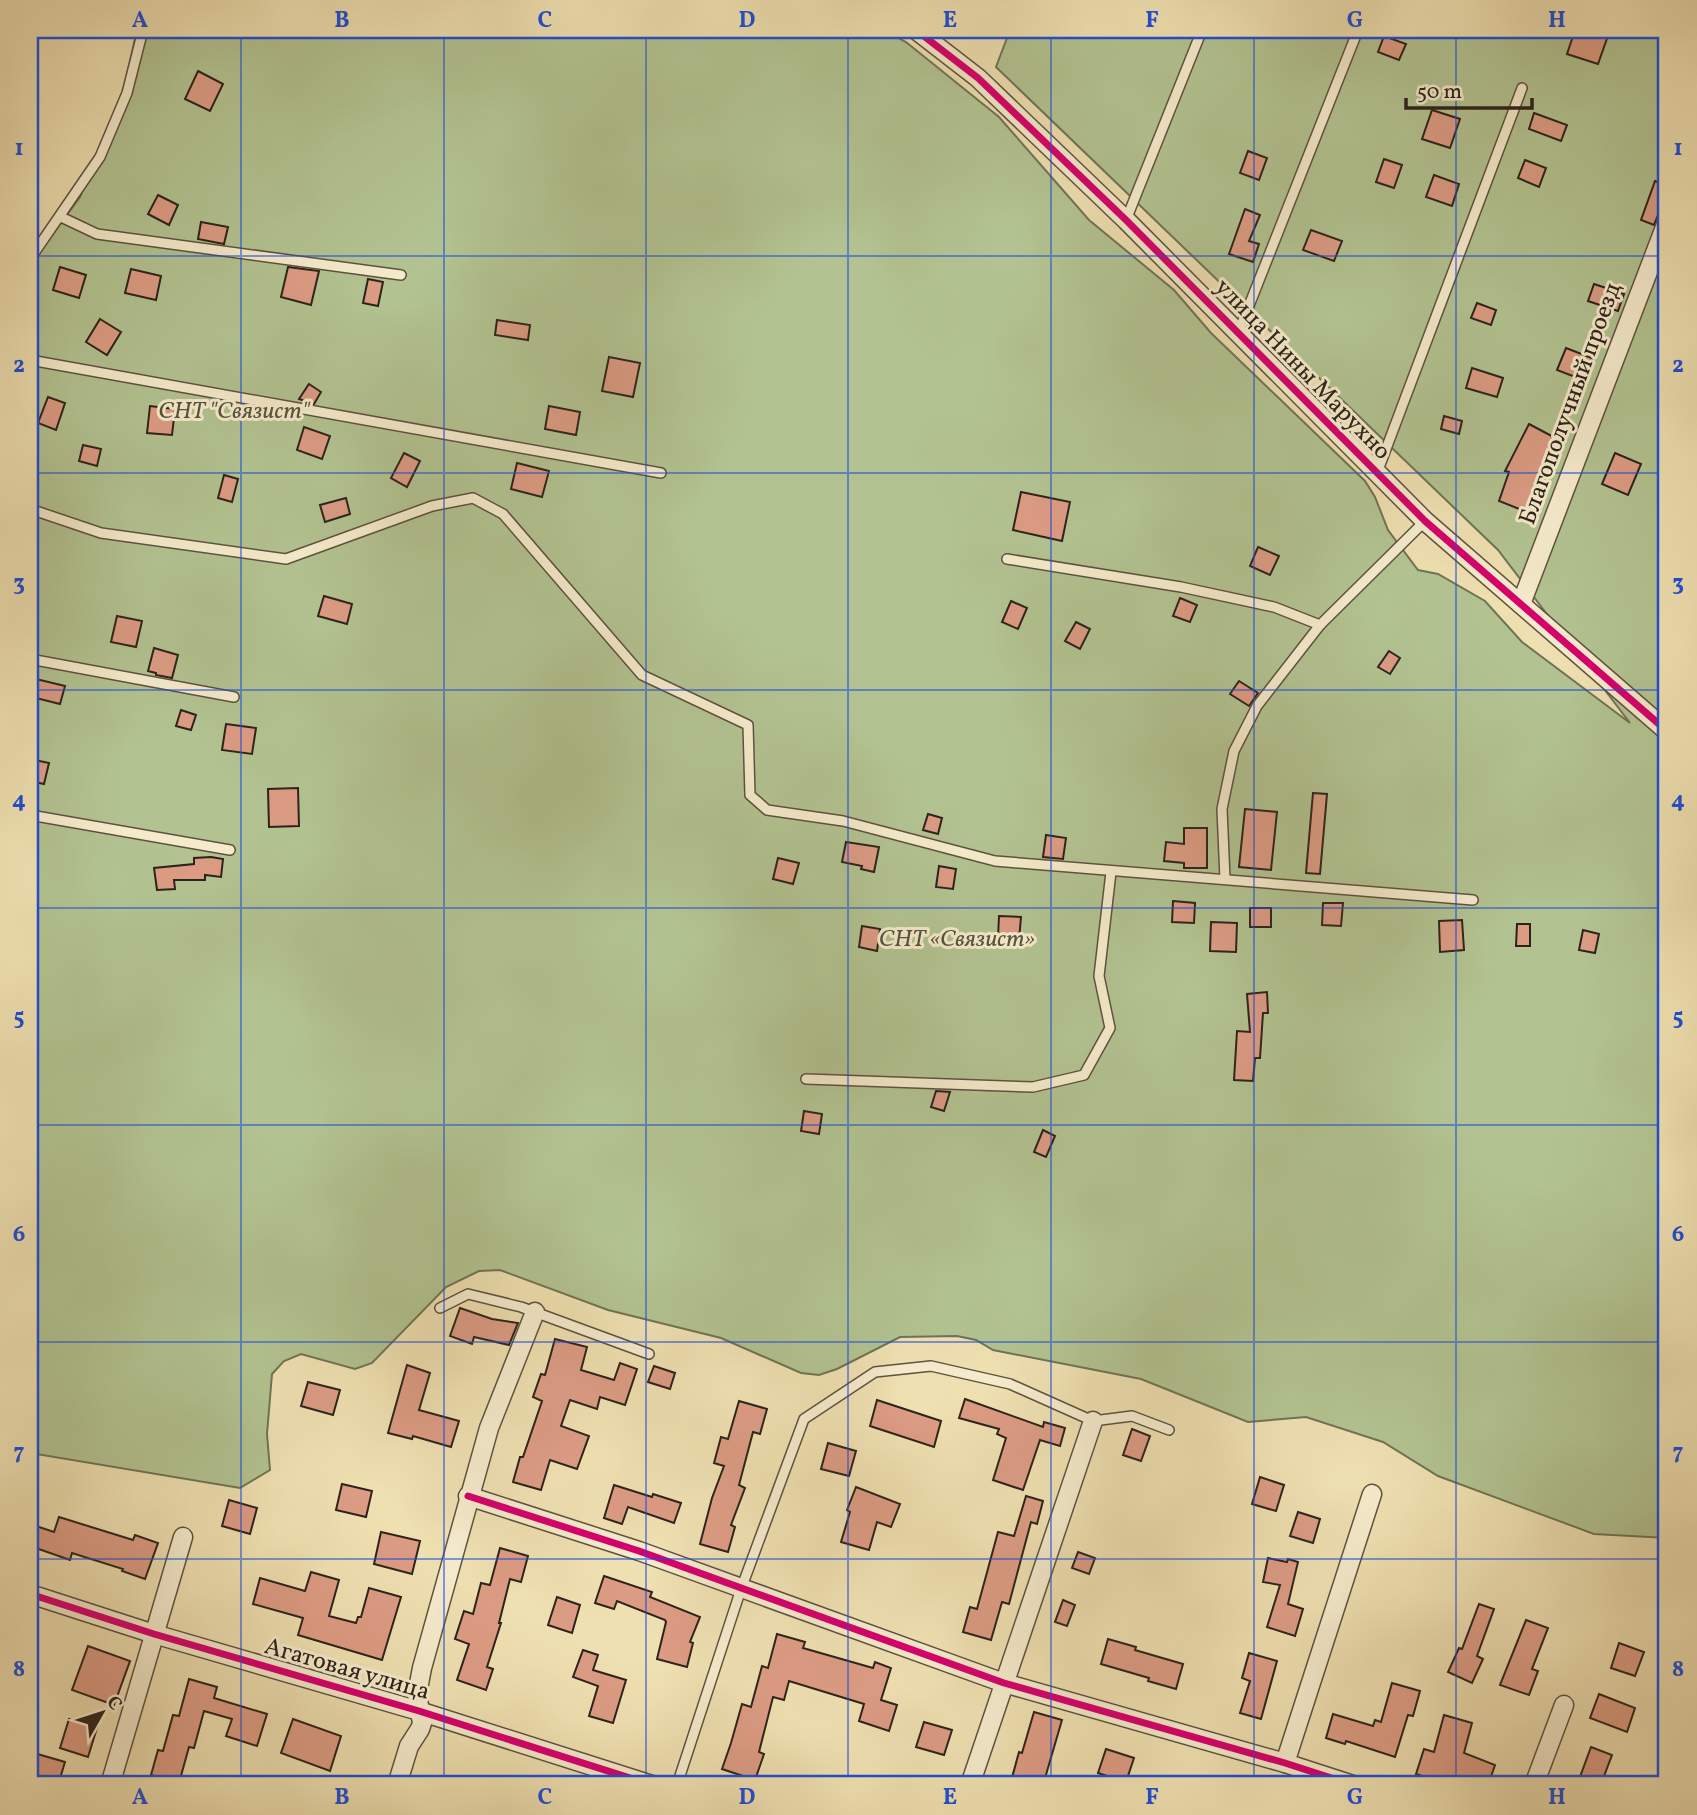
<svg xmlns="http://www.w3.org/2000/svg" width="1697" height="1815" font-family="Vollkorn,serif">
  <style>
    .green { fill: #b2c391; stroke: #707356; stroke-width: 2 }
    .building { fill: #dc9c84; stroke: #2d231b; stroke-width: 2 }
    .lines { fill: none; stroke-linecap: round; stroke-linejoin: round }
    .service-casing { stroke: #5e5240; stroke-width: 12 }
    .minor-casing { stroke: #5e5240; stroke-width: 21 }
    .service { stroke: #f5ebcc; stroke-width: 9 }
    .minor { stroke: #f5ebcc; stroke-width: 18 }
    .cycleway-casing { stroke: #f5ebcc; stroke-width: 11 }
    .cycleway { stroke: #d6006c; stroke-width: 7 }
    .grid { fill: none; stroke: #1d4ed8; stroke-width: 2; stroke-opacity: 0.55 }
    .labels { text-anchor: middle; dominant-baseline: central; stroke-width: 6; stroke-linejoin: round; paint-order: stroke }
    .street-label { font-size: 24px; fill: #2d231b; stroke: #f5ebcc }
    .park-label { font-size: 24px; font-style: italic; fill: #55533e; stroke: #f5ebcc }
    .neatline { fill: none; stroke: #1d4ed8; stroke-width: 2.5 }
    .grid-label { font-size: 23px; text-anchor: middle; font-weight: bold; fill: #1d4ed8 }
  </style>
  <rect width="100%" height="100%" fill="#efe0b1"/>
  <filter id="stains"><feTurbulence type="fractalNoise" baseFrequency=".00286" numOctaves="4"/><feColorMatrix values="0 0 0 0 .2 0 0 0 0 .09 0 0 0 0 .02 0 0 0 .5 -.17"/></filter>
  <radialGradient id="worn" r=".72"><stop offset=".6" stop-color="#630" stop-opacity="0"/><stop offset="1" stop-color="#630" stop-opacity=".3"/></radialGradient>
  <polygon class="green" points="137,30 884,30 906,42 999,117 1089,220 1174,290 1211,333 1365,481 1375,497 1388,530 1418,570 1438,574 1485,601 1522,642 1630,723 1498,550 996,67 1010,30 1667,30 1667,777 1658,763 1661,800 1667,827 1667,1538 1594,1534 1438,1476 1383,1442 1306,1417 1248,1422 1141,1379 993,1350 976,1340 957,1336 900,1337 837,1369 819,1375 801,1373 721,1338 608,1310 500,1270 479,1271 446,1287 372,1363 355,1369 301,1354 284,1361 272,1374 267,1434 270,1470 240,1488 30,1453 30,265 80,197 120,106"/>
  <g class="building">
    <polygon points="1575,30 1610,30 1598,64 1567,54"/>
    <polygon points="1384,36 1406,44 1399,60 1378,52"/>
    <polygon points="198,71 223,84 210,111 185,99"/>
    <polygon points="1432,110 1460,119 1450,148 1422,139"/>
    <polygon points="1534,113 1567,125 1561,141 1529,129"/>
    <polygon points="1248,151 1267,158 1259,180 1240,173"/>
    <polygon points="1384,159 1402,165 1394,188 1376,182"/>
    <polygon points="1525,160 1546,168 1539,187 1518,178"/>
    <polygon points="1434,175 1459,184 1452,206 1426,197"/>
    <polygon points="1655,181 1667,186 1667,193 1654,225 1641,220"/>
    <polygon points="158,195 178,205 169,225 148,214"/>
    <polygon points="1245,209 1260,215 1249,241 1259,244 1253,262 1229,254"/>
    <polygon points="201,222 228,227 224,244 198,239"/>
    <polygon points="1311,230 1342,241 1334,261 1303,250"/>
    <polygon points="60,267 86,275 79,298 53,290"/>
    <polygon points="288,267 319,271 311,305 281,297"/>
    <polygon points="131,269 161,276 156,300 125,293"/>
    <polygon points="368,279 383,282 378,306 363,303"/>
    <polygon points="1594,284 1624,294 1618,311 1588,301"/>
    <polygon points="1477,303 1496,310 1491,325 1471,318"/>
    <polygon points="100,319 121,332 107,355 86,342"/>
    <polygon points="497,320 530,325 528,340 495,335"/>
    <polygon points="1566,348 1592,358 1583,380 1557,370"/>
    <polygon points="609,357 640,363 633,397 602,391"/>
    <polygon points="1472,368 1503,378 1497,397 1466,388"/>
    <polygon points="309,384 321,392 314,404 299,399"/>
    <polygon points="48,397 65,403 56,430 38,423"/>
    <polygon points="150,406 175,409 172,435 147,433"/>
    <polygon points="549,406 580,412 576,435 545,429"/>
    <polygon points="1444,416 1462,421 1459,434 1441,429"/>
    <polygon points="1529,424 1563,442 1554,457 1536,497 1538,498 1532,514 1499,501 1509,472 1505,471"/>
    <polygon points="304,427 330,436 322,459 297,450"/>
    <polygon points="83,445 101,449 97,466 79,461"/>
    <polygon points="404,453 420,461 407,487 391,478"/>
    <polygon points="1615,453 1641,464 1628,495 1602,484"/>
    <polygon points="517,463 549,471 542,497 511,489"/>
    <polygon points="224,475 238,479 232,502 218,498"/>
    <polygon points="1021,492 1070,502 1062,541 1013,530"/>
    <polygon points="346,498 350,514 325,522 320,505"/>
    <polygon points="1258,547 1279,556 1270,575 1250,566"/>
    <polygon points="324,596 352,604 347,624 318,616"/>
    <polygon points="1180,598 1197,605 1190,622 1173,616"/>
    <polygon points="1011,601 1027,608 1018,629 1002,622"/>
    <polygon points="117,616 142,621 136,647 111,642"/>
    <polygon points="1076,622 1090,629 1080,649 1065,641"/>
    <polygon points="154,648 178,655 172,678 156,675 156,673 148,671"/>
    <polygon points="1389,651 1400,658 1390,674 1378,667"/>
    <polygon points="36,679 65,686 60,704 32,697"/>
    <polygon points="1239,681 1258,693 1249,706 1230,694"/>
    <polygon points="181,710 196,715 191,730 176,726"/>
    <polygon points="226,724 256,728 252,754 222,750"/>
    <polygon points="30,759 49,763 44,784 30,781"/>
    <polygon points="298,788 299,826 269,827 268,789"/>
    <polygon points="1313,793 1327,794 1320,874 1306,873"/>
    <polygon points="1245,809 1277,812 1271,870 1239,867"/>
    <polygon points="928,814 942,818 938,834 923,830"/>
    <polygon points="1184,828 1207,828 1207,868 1184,868 1184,863 1164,861 1166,842 1184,844"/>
    <polygon points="1046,835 1066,838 1063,859 1043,857"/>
    <polygon points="846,842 879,847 874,872 861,869 862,866 842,862"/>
    <polygon points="211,857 223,859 221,877 205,875 205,880 174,880 175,889 157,890 154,868 194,864 194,858"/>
    <polygon points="778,858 799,863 793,884 773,879"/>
    <polygon points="939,866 956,869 953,889 936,887"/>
    <polygon points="1173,901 1195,903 1194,923 1172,922"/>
    <polygon points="1323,903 1343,903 1341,926 1322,925"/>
    <rect x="1250" y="908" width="21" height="19"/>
    <polygon points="999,916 1021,917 1019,940 998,938"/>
    <polygon points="1462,920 1464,950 1440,952 1439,921"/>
    <polygon points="1211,922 1237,923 1236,952 1210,951"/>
    <polygon points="1517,924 1530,924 1530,946 1516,946"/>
    <polygon points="862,926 880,929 877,951 859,947"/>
    <polygon points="1583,930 1599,934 1595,953 1579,950"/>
    <polygon points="1267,992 1268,1013 1263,1013 1260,1058 1255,1058 1253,1081 1234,1080 1237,1031 1250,1032 1247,994"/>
    <polygon points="936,1091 950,1092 944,1111 931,1107"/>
    <polygon points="804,1111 822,1114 819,1134 801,1131"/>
    <polygon points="1043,1130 1055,1136 1046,1157 1034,1152"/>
    <polygon points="460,1308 492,1319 518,1323 509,1345 474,1337 472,1344 450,1336"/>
    <polygon points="555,1339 587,1347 581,1370 614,1380 620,1363 637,1369 625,1405 600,1397 597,1409 570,1400 561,1426 589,1436 577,1469 550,1460 541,1490 513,1482 520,1457 523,1457 542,1401 533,1397 541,1374 545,1375"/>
    <polygon points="407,1365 430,1373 419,1410 459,1421 451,1447 413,1436 412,1439 388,1433"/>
    <polygon points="654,1366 675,1373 670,1389 648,1382"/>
    <polygon points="308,1382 340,1390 333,1415 301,1406"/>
    <polygon points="965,1399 1043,1427 1044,1422 1065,1428 1060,1446 1040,1440 1023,1490 993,1480 1006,1438 997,1434 999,1429 959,1418"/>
    <polygon points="877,1400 941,1421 934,1447 870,1426"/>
    <polygon points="739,1401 767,1409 760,1434 753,1432 739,1485 745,1488 731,1525 735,1527 728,1552 700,1544 712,1498 724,1466 714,1463 721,1437 728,1439"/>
    <polygon points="1132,1429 1150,1436 1141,1461 1123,1455"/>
    <polygon points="828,1443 856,1451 849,1476 821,1469"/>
    <polygon points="1260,1477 1284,1485 1276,1511 1252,1504"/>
    <polygon points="342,1484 372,1491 366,1517 336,1510"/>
    <polygon points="614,1485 652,1497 653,1494 681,1503 674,1523 628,1507 622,1524 604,1518"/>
    <polygon points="856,1487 900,1504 891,1527 877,1522 869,1550 841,1542 850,1512 847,1510"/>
    <polygon points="1026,1496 1043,1501 1037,1524 1031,1522 1009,1604 1002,1602 991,1640 963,1632 970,1607 977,1609 998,1532 1014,1536"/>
    <polygon points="229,1500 257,1508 250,1534 222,1526"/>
    <polygon points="1298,1512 1320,1519 1313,1543 1290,1536"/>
    <polygon points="59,1517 133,1540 135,1535 158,1543 145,1579 122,1571 123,1569 72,1553 70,1560 30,1546 30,1524 54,1532"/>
    <polygon points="381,1532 420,1541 412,1574 374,1564"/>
    <polygon points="500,1548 528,1556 521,1582 510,1579 499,1623 501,1623 487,1667 493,1669 486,1690 457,1680 469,1644 455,1639 464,1611 473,1614 481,1583 490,1585"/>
    <polygon points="1078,1552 1095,1558 1089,1574 1072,1568"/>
    <polygon points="1268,1558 1287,1562 1288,1559 1298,1562 1288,1604 1303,1609 1295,1636 1267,1627 1280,1585 1263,1582"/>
    <polygon points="311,1572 339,1580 329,1616 356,1623 358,1617 361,1617 369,1588 401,1597 382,1660 298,1635 303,1618 253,1604 260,1578 305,1591"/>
    <polygon points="604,1576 652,1592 650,1597 700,1617 690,1642 693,1643 687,1667 657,1659 666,1622 665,1620 617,1601 614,1609 595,1603"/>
    <polygon points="557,1597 580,1605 572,1633 548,1625"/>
    <polygon points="1063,1600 1075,1605 1067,1626 1055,1622"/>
    <polygon points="1479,1604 1494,1609 1477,1656 1483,1659 1472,1683 1448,1672 1459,1648 1462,1649"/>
    <polygon points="1526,1620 1548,1628 1532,1669 1538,1671 1529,1695 1500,1685"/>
    <polygon points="777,1634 805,1642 803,1648 873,1668 875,1662 891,1668 881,1700 897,1705 889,1731 859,1721 864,1704 789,1681 784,1700 773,1697 759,1752 764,1754 755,1780 722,1769 731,1743 742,1704 751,1707 762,1666 768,1668"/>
    <polygon points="1108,1639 1136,1647 1135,1650 1183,1664 1176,1689 1148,1681 1149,1678 1101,1664"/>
    <polygon points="1619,1643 1644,1652 1635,1676 1611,1668"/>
    <polygon points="88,1646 130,1661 114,1705 72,1690"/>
    <polygon points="583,1650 598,1655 593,1670 626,1680 613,1723 589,1716 598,1686 573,1677"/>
    <polygon points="1249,1653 1277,1661 1261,1719 1240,1713 1250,1681 1242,1678"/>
    <polygon points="189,1679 217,1687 214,1698 267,1714 257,1746 226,1736 232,1719 204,1711 194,1748 189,1747 179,1783 151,1775 158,1750 163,1751 173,1715 179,1716"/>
    <polygon points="1392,1683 1420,1691 1413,1716 1408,1715 1395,1757 1346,1741 1345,1744 1326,1738 1333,1714 1373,1726 1375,1720 1381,1722"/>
    <polygon points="1599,1694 1635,1708 1627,1732 1590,1718"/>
    <polygon points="1034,1712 1062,1720 1043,1785 1010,1785 1019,1752 1022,1753"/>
    <polygon points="1444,1715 1472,1723 1464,1753 1495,1765 1488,1785 1471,1785 1447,1776 1444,1783 1416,1774 1424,1749 1434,1752"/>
    <polygon points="69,1719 97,1728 88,1757 60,1748"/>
    <polygon points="293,1719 341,1736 330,1771 281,1753"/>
    <polygon points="924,1722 952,1730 944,1755 916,1747"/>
    <polygon points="1591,1747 1612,1755 1601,1784 1580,1777"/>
    <polygon points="1106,1749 1134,1758 1126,1782 1098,1773"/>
    <polygon points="34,1753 65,1762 58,1785 30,1778 30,1768"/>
  </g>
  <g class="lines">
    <defs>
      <g id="service">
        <polyline points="61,217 97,234 401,275"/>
        <polyline points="1126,220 1202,30"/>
        <polyline points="30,259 100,157 127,93 143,30"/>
        <polyline points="1239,331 1358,30"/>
        <polyline points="30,360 661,473"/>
        <polyline points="1377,473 1522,88"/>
        <polyline points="30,509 101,533 286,559 432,506 473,498 503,514 642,675 748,725 750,795 767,810 843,821 995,861 1473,900"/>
        <polyline points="1007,559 1181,587 1274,607 1320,625"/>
        <polyline points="30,659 234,697"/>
        <polyline points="1660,725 1667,703"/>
        <polyline points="30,815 230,850"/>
        <polyline points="1225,879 1222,809 1234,751 1257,706 1320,625 1425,521"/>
        <polyline points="806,1079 1033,1087 1084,1075 1110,1028 1099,976 1111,872"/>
        <polyline points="440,1308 468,1294 521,1307 649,1354"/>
        <polyline points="677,1785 741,1589 804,1419 875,1372 931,1366 1010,1384 1093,1421 1132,1416 1169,1430"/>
      </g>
      <g id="minor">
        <polyline points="916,30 978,78 1126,220 1425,521 1667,731"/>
        <polyline points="1521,604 1667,222"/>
        <polyline points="468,1496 639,1551 1004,1683 1285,1763 1353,1785"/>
        <polyline points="30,1594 154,1634 419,1711 652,1785"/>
        <polyline points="1285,1763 1372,1494"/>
        <polyline points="110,1785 183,1537"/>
        <polyline points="397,1785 409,1746 420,1729 422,1723 417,1694 422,1668 489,1428 535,1312"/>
        <polyline points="970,1785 1093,1421"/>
        <polyline points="1534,1785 1564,1705"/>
      </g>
    </defs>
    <use href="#service" class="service-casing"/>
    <use href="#minor" class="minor-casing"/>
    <use href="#service" class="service"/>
    <use href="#minor" class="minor"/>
    <defs>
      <g id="cycleway">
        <polyline points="916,30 978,78 1126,220 1425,521 1667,731"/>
        <polyline points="468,1496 639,1551 1004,1683 1285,1763 1353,1785"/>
        <polyline points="30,1594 154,1634 419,1711 652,1785"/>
      </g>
    </defs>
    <use href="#cycleway" class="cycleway-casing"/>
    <use href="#cycleway" class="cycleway"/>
  </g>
  <path class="grid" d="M241,30V1785M444,30V1785M646,30V1785M848,30V1785M1051,30V1785M1254,30V1785M1456,30V1785M30,256H1667M30,473H1667M30,690H1667M30,908H1667M30,1125H1667M30,1342H1667M30,1559H1667"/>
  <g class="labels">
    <g class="street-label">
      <text transform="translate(1302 370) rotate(46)">улица Нины Марухно</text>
      <text transform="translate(1571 404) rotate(-70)">Благополучный проезд</text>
      <text transform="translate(347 1670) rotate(16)">Агатовая улица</text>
    </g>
    <g class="park-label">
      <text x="234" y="412">СНТ "Связист"</text>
      <text x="957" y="940">СНТ «Связист»</text>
    </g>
  </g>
  <rect width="1697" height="1815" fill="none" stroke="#efe0b1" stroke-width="77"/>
  <g transform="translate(102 1713) rotate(51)" stroke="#f5ebcc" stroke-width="5" paint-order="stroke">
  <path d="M0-5L12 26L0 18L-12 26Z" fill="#2d231b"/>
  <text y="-10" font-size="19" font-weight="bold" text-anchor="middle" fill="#2d231b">С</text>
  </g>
  <path d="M1406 98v10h126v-10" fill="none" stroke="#2d231b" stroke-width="3.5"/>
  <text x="1417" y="98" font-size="21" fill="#2d231b" stroke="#f5ebcc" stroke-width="5" paint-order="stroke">50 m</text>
  <rect x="38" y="38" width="1620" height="1738" class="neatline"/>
  <g class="grid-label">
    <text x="140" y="27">A</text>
    <text x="342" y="27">B</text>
    <text x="545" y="27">C</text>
    <text x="747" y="27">D</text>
    <text x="950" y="27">E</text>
    <text x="1152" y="27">F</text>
    <text x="1355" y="27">G</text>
    <text x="1557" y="27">H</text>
    <text x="19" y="155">1</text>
    <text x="1678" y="155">1</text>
    <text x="19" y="372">2</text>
    <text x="1678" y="372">2</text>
    <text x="19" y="590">3</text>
    <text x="1678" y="590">3</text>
    <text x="19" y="807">4</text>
    <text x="1678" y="807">4</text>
    <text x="19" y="1024">5</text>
    <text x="1678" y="1024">5</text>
    <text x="19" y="1241">6</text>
    <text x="1678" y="1241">6</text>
    <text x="19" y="1459">7</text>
    <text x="1678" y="1459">7</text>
    <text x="19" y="1676">8</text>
    <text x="1678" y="1676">8</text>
    <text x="140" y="1804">A</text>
    <text x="342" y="1804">B</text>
    <text x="545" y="1804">C</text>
    <text x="747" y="1804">D</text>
    <text x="950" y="1804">E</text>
    <text x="1152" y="1804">F</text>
    <text x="1355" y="1804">G</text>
    <text x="1557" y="1804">H</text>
  </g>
  <rect width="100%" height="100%" filter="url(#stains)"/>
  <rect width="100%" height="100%" fill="url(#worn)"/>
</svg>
